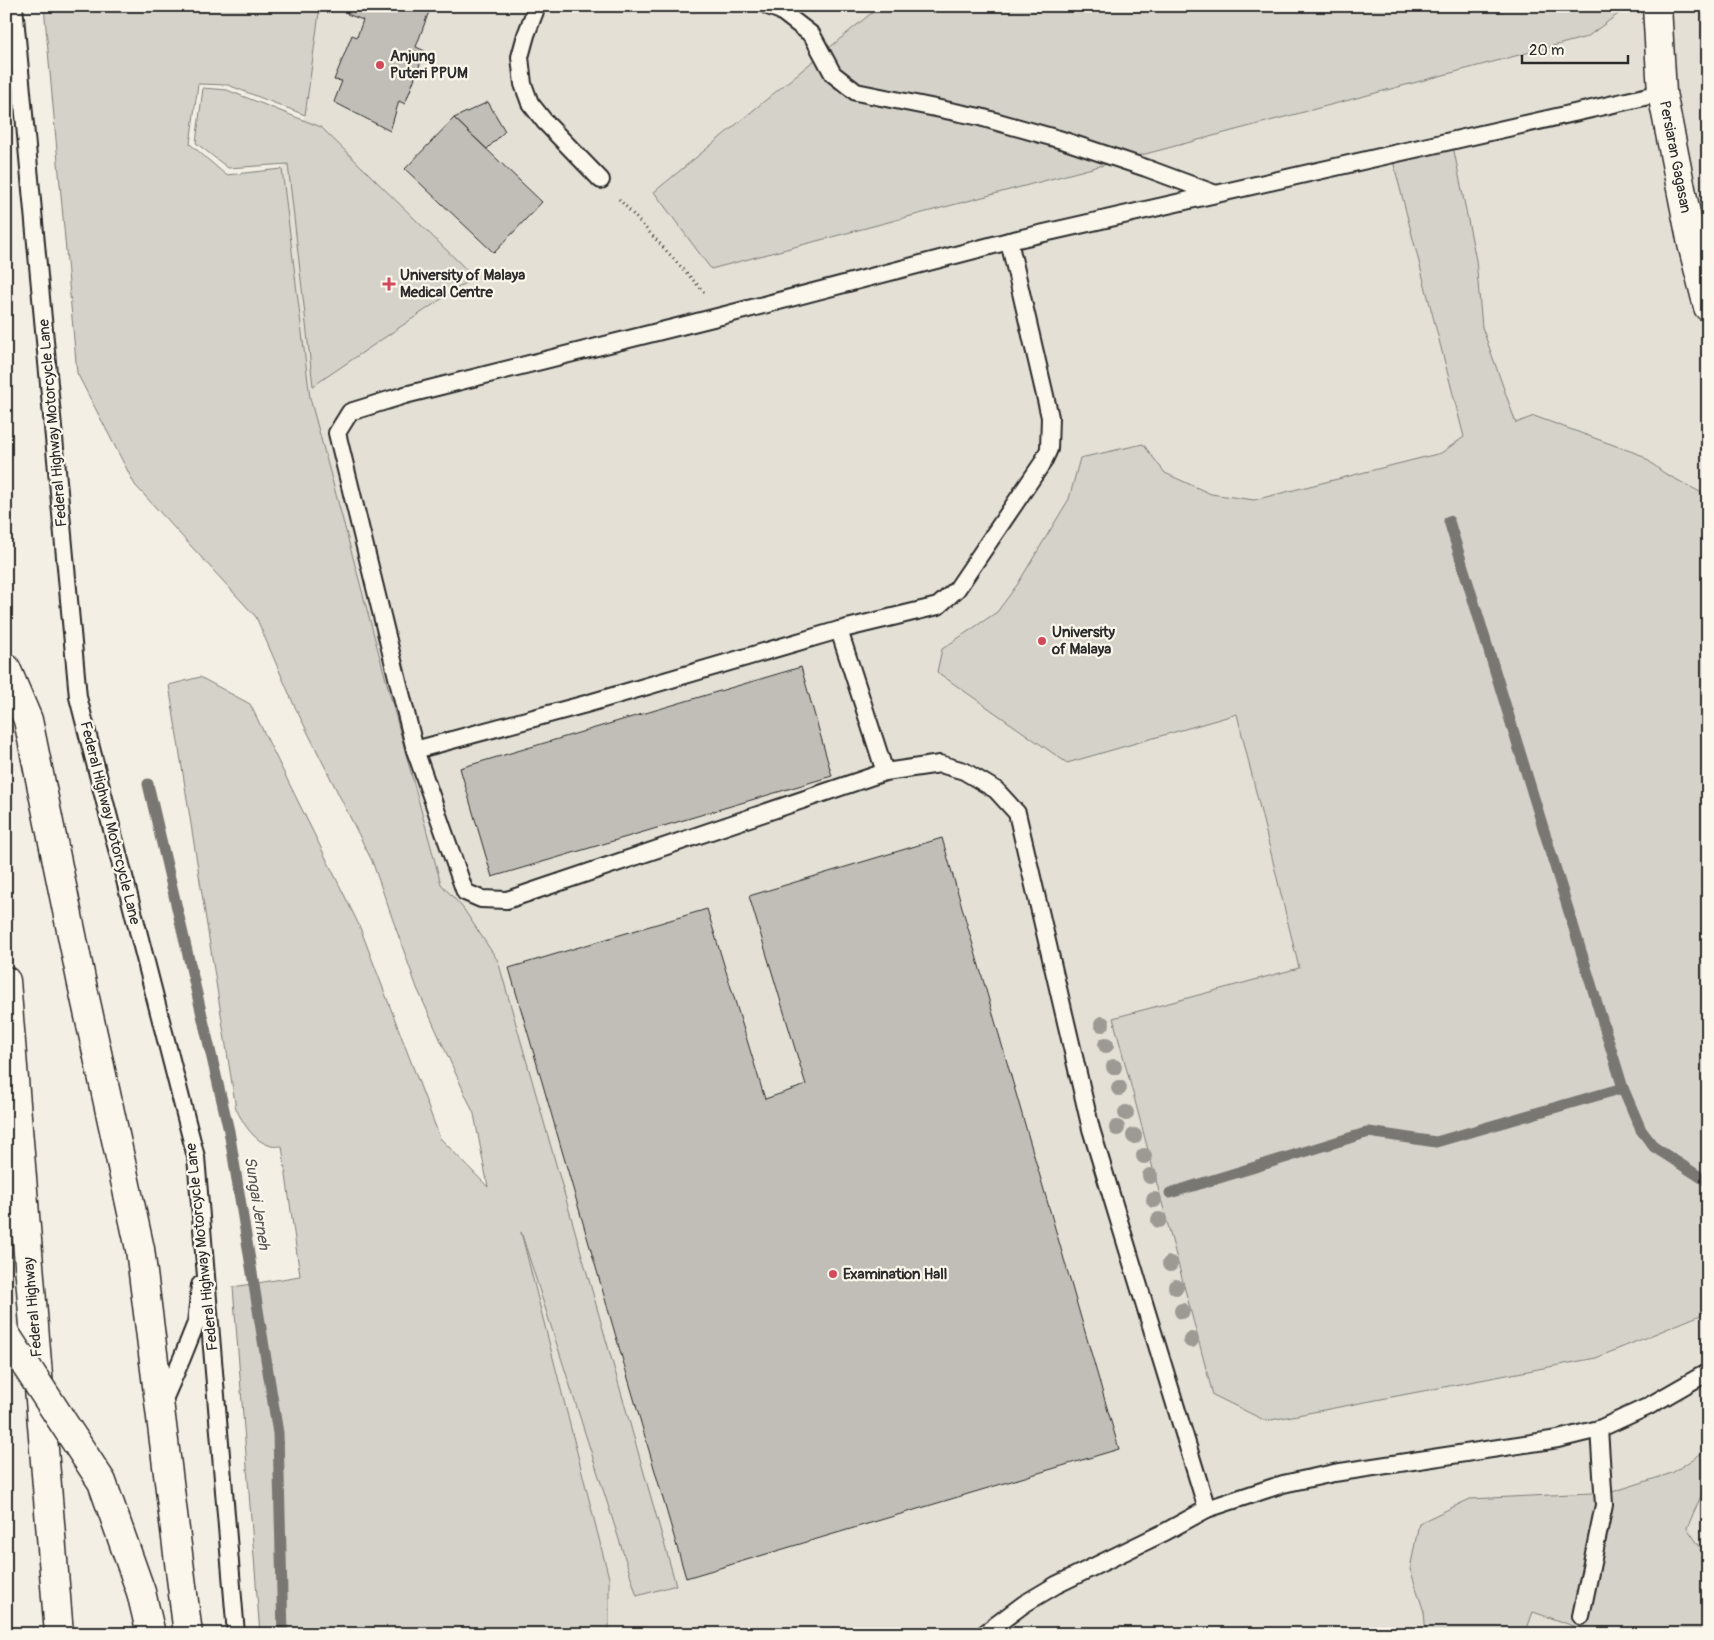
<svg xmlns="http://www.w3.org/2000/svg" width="1714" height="1640" font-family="Pangolin,sans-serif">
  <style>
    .built { fill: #e4e0d6 }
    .green { fill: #d5d2c9; stroke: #807e7a }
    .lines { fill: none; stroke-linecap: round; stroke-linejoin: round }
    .stream { stroke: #787772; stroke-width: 11 }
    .building { fill: #c0beb6; stroke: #2b2b2b }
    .lane-casing { stroke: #2b2b2b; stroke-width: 20 }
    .street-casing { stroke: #2b2b2b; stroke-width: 31 }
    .highway-casing { stroke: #2b2b2b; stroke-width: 31 }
    .path { stroke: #2b2b2b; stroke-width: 3; stroke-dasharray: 1 4; stroke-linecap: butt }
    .lane { stroke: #fbf7ec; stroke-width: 16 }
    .street { stroke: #fbf7ec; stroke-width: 28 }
    .highway { stroke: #fbf7ec; stroke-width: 28 }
    .highway-bridge-casing { stroke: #2b2b2b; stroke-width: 31; stroke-linecap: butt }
    .highway-bridge { stroke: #fbf7ec; stroke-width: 28 }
    .tree { fill: #9d9a94 }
    .poi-dot { fill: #d1495b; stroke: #fbf7ec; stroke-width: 2 }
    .labels { text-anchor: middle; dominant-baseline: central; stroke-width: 4.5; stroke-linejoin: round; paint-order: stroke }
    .poi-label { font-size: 15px; font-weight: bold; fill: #2b2b2b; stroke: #fbf7ec; text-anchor: start }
    .street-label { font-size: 15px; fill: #2b2b2b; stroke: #fbf7ec }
    .water-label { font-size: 16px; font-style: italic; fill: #585755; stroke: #fbf7ec }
  </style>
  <rect width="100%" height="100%" fill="#f3efe4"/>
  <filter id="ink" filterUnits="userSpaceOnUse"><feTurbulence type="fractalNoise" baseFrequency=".02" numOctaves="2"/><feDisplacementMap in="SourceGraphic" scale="10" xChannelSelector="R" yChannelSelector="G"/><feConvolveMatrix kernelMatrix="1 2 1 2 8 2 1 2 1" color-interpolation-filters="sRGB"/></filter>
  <g filter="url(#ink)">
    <polygon class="built" points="320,6 1708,6 1708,1634 609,1634 609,1578 517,1220 441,884 310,398 282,169 305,115"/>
    <g class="green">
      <path d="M44,6H320L305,115L228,85L198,84L190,144L226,175L282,169L310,398L441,884L463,908L498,961L676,1585L637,1596L521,1232L609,1578V1634H260L233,1287L300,1276L282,1146C279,1146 274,1147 271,1146C253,1141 244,1124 236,1109L169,685L200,677L250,704L359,925L440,1138L488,1187L474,1114L417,988L372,861L294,705L256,617L135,485L77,373Z"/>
      <polygon points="880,6 1629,6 1587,37 711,269 654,192"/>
      <polygon points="203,88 227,90 321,127 474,277 313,386 288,164 228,168 196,143"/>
      <polygon points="1453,146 1476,260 1482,327 1516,423 1534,416 1641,455 1664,473 1702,493 1708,502 1708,1312 1596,1358 1266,1421 1213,1395 1113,1018 1299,968 1237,714 1067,763 937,672 942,649 997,612 1017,585 1069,499 1080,458 1143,444 1165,473 1211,494 1254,500 1441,453 1464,437 1393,161"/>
      <polygon points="1708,1449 1708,1480 1687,1528 1708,1558 1708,1587 1700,1634 1597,1634 1533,1612 1525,1634 1426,1634 1424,1612 1410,1569 1419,1523 1470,1499 1612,1492 1672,1473"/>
    </g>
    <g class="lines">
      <g class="stream">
        <polyline points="1449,521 1623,1088 1641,1130 1654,1147 1708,1182"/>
        <polyline points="148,784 229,1131 278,1433 283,1634"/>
        <polyline points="1170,1193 1369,1132 1436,1142 1623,1088"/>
      </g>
    </g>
    <g class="building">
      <polygon points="350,6 431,6 416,47 425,51 405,104 399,101 390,131 334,102 342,81 334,80 352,35 357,37 363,20 347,14"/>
      <polygon points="488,102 505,131 487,149 454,118"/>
      <polygon points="454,118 542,202 494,253 405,169"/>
      <polygon points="801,667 832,776 492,877 460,768"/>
      <polygon points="942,838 1119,1449 686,1578 509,968 707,909 765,1099 806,1085 749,896"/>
    </g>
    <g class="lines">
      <defs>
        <g id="lane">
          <polyline points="14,6 78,697 196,1157 236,1634"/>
          <polyline points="537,6 526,35 520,57 523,84 530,103 545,122 601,180"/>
          <polyline points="768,6 781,11 812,35 833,74 856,92 980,117 1062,140 1146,168 1216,194"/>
          <polyline points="839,630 885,772 940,764 964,771 996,790 1017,813 1091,1129 1207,1509"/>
          <polyline points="415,750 586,704 839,630 938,606 957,589 1043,462 1049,449 1050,417 1009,241"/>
          <polyline points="885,772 507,900 481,899 465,892 415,750 337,433 350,412 405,395 725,315 1009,241 1662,93"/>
          <polyline points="162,1404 182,1358 196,1323 200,1285"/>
          <polyline points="1581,1616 1604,1505 1599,1429"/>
          <polyline points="984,1634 1024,1604 1056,1585 1165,1532 1207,1509 1283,1484 1334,1473 1558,1439 1599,1429 1647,1407 1708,1372"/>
        </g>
        <polyline id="street" points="1657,6 1662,93 1692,244 1708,307"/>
        <g id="highway">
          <polyline points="6,668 28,720 82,984 140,1249 188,1634"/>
          <polyline points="6,981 59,1634"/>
        </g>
      </defs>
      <use href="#lane" class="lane-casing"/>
      <use href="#street" class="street-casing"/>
      <use href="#highway" class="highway-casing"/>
      <polyline class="path" points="619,199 704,292"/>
      <use href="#lane" class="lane"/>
      <use href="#street" class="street"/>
      <use href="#highway" class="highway"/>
      <defs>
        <polyline id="highway-bridge" points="6,1335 102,1482 141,1592 151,1634"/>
      </defs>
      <use href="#highway-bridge" class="highway-bridge-casing"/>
      <use href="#highway-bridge" class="highway-bridge"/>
    </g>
    <g class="tree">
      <circle cx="1102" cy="1024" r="8"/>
      <circle cx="1106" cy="1045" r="8"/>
      <circle cx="1114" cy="1067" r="8"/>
      <circle cx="1119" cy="1088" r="8"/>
      <circle cx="1126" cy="1113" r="8"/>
      <circle cx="1117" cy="1128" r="8"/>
      <circle cx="1134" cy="1136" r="8"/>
      <circle cx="1144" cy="1156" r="8"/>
      <circle cx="1150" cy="1176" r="8"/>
      <circle cx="1154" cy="1200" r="8"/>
      <circle cx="1159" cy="1220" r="8"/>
      <circle cx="1170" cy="1264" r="8"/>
      <circle cx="1176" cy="1287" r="8"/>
      <circle cx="1182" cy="1311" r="8"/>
      <circle cx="1191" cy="1340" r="8"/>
    </g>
  </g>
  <g class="poi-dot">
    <circle cx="380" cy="65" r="5"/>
    <path d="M386.5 276.5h5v5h5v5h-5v5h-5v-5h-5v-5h5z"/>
    <circle cx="1042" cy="641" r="5"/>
    <circle cx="833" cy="1274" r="5"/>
  </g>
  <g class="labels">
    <g class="poi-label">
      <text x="390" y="56">Anjung<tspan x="390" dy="17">Puteri PPUM</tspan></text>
      <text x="400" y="275">University of Malaya<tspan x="400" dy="17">Medical Centre</tspan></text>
      <text x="1052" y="632">University<tspan x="1052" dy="17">of Malaya</tspan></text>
      <text x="843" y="1274">Examination Hall</text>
    </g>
    <g class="street-label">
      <text transform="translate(1675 157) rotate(79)">Persiaran Gagasan</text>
      <text transform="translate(53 423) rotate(-95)">Federal Highway Motorcycle Lane</text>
      <text transform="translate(110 823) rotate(76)">Federal Highway Motorcycle Lane</text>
      <text transform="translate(202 1247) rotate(-96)">Federal Highway Motorcycle Lane</text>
      <text transform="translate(33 1307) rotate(-95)">Federal Highway</text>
    </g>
    <g class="water-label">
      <text transform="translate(257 1203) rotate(81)">Sungai Jerneh</text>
    </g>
  </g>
  <rect width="1714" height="1640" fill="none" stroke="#fbf7ec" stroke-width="25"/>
  <rect x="12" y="12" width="1689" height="1615" fill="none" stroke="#2b2b2b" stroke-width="2" filter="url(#ink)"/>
  <path d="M1522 55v8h106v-8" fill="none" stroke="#2b2b2b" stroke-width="2.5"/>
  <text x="1529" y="55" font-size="15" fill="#2b2b2b" stroke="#fbf7ec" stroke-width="4" paint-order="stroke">20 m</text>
</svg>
